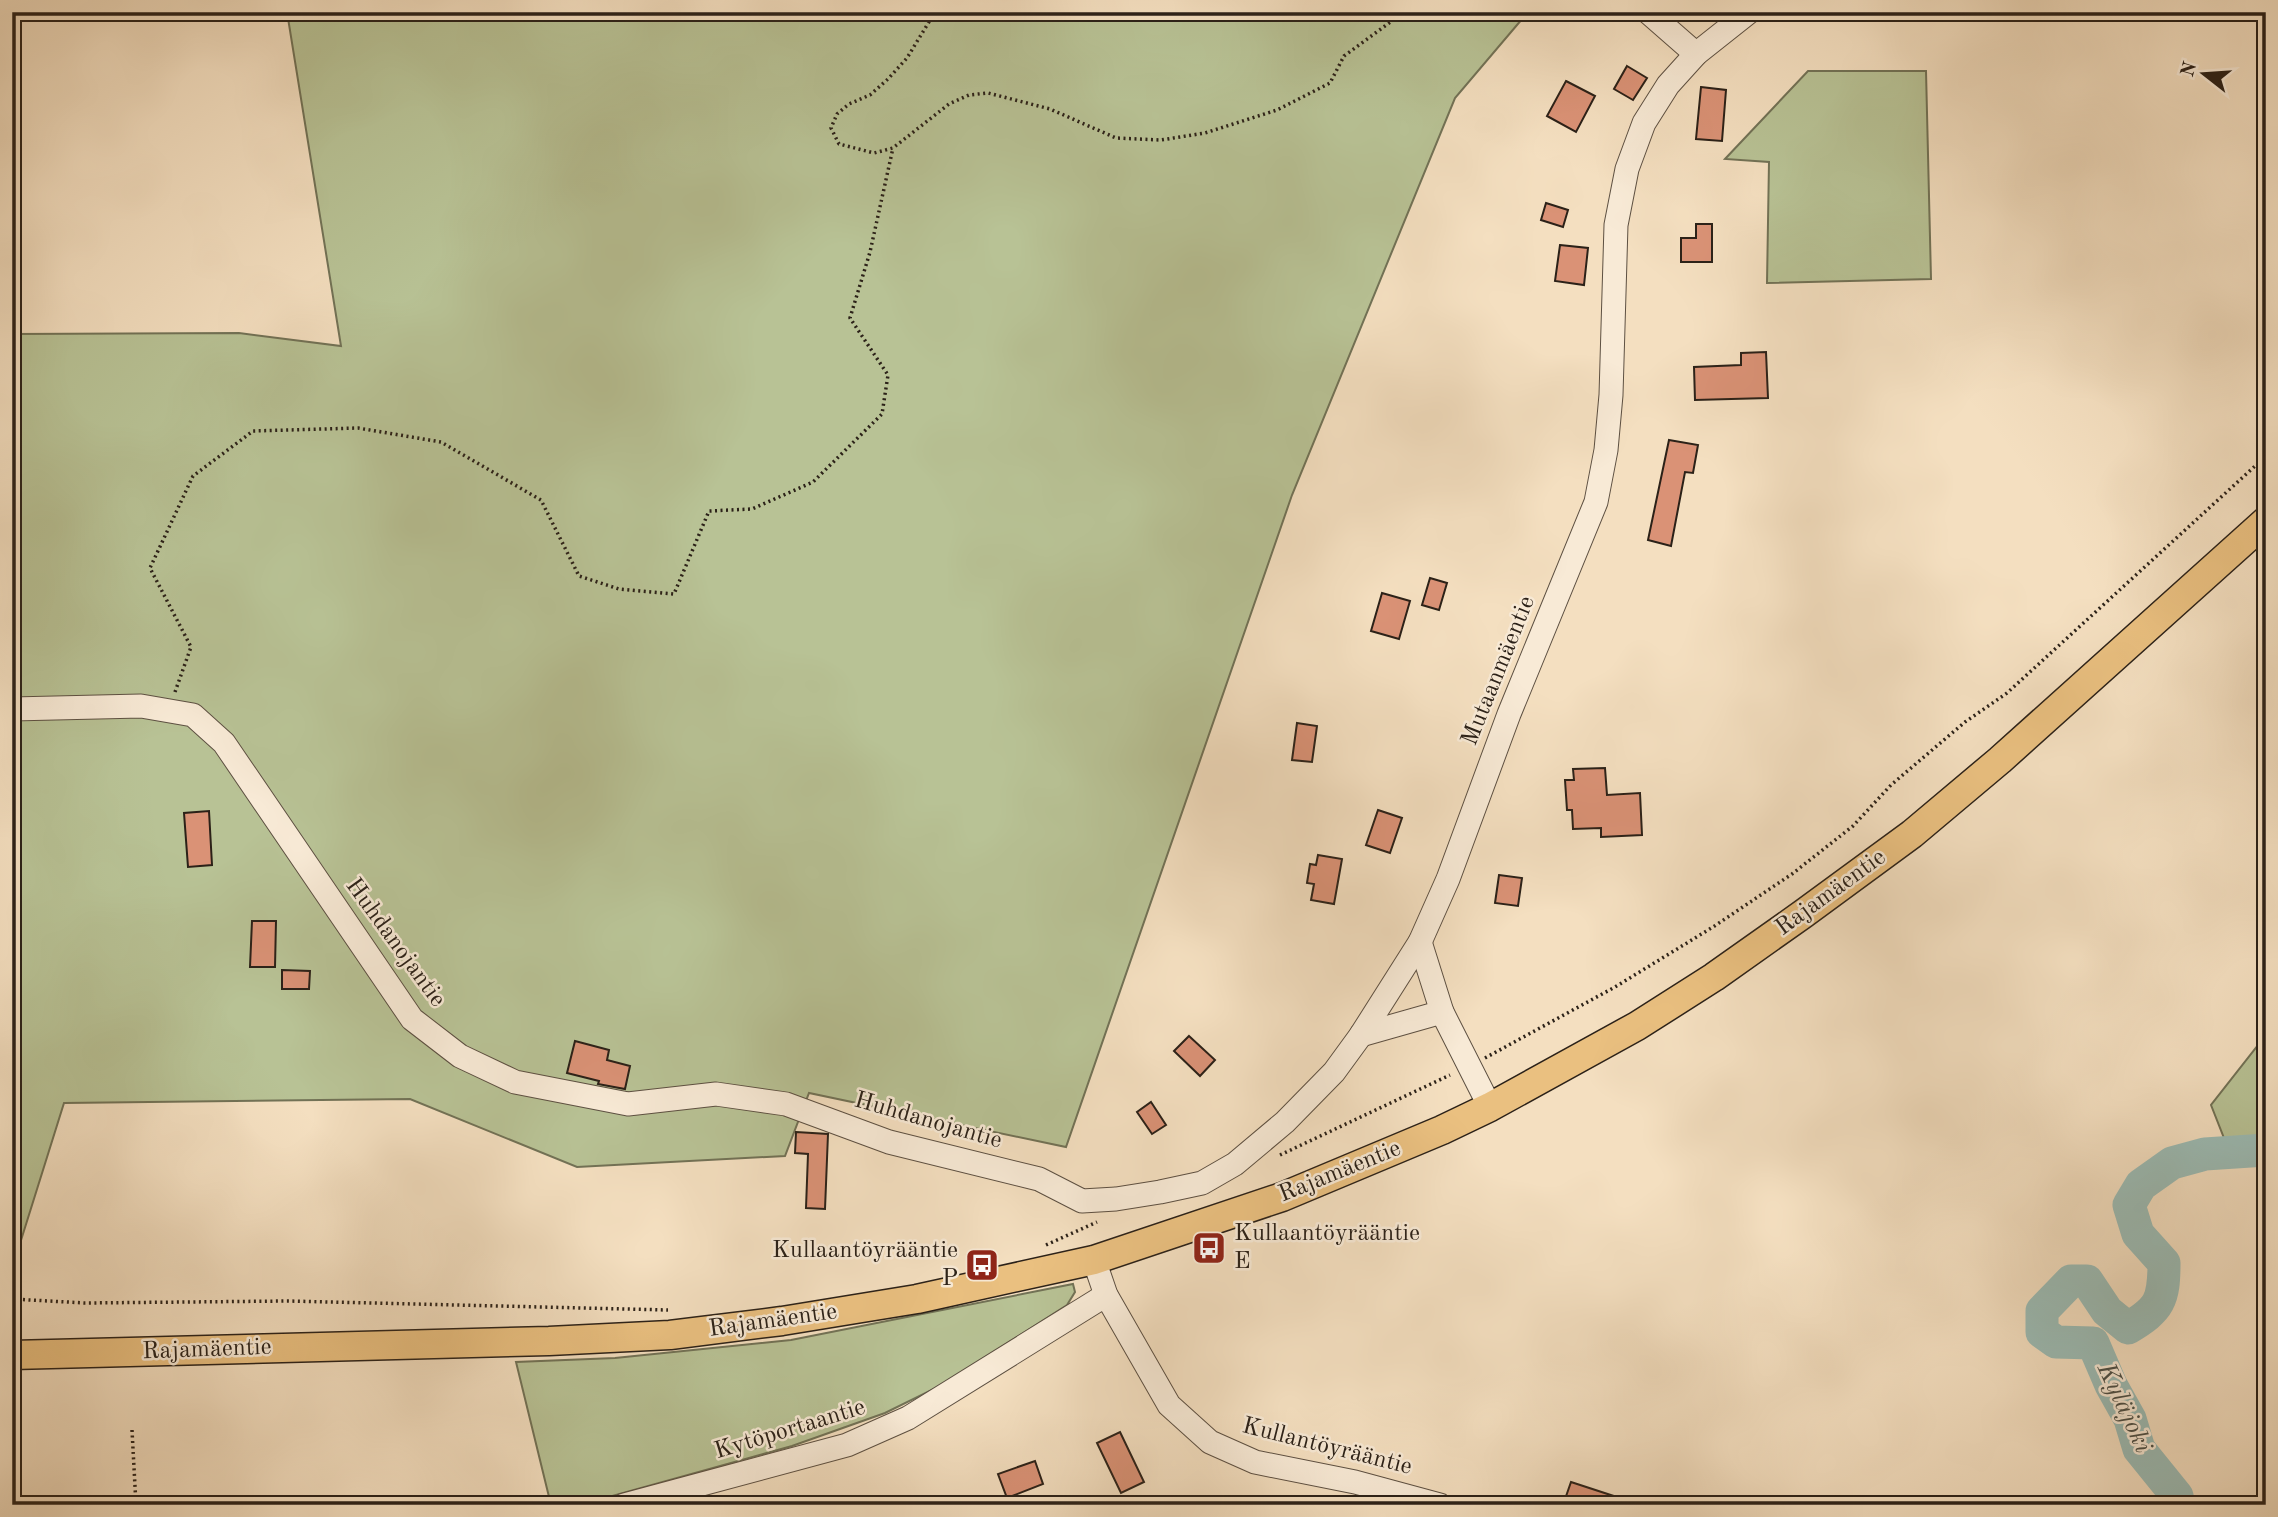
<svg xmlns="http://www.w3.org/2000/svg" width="2278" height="1517" font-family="'Old Standard TT',serif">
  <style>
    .green { fill: #b8c295; stroke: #727256; stroke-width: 2 }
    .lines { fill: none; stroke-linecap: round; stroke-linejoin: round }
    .river { stroke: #9cbcb5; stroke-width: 33 }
    .building { fill: #da9276; stroke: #2b2118; stroke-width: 2 }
    .minor-casing { stroke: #5d5042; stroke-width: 25 }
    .major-casing { stroke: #2b2118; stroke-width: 31 }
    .path { stroke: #2b2118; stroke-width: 3.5; stroke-dasharray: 2 3.5; stroke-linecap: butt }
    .minor { stroke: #f8ead6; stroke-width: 23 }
    .major { stroke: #eac080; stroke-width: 28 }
    .labels { text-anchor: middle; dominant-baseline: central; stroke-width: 5; stroke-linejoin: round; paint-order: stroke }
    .street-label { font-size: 24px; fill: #2b2118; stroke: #f8ead6 }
    .poi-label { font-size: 24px; fill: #2b2118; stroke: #f8ead6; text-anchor: start }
    .water-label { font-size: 26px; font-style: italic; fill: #4d5047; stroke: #f8ead6 }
  </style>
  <rect width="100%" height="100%" fill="#f4dfc0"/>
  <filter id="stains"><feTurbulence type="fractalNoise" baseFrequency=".00286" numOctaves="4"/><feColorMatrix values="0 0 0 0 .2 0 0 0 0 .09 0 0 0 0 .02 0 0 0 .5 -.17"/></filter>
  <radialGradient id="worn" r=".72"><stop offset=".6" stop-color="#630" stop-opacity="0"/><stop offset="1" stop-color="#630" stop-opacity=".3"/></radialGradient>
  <g class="green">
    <polygon points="287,12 1528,12 1455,98 1292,495 1066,1147 809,1093 785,1156 577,1167 410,1099 64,1103 12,1269 12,334 239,333 341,346"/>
    <polygon points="1808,71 1926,71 1931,279 1767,283 1769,162 1725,159"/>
    <polygon points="2266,1035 2266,1141 2224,1138 2211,1105"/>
    <polygon points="1073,1284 1075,1292 1067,1305 942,1385 885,1413 792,1446 580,1505 551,1505 516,1362 615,1358 791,1340"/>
  </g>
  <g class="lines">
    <path class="river" d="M2179,1505L2177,1496L2139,1449L2130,1419L2111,1385L2093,1343L2056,1342L2042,1332V1311L2071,1281H2087L2107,1311L2128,1328C2160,1309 2164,1300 2164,1263L2138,1234L2129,1205L2141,1185L2172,1163L2205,1154L2266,1150"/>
  </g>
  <g class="building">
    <polygon points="1627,66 1647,78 1633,100 1614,89"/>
    <polygon points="1566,81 1595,96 1576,132 1547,116"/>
    <polygon points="1701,87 1726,90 1722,141 1696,139"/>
    <polygon points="1546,203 1568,210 1563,227 1541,220"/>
    <polygon points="1696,224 1712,224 1712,262 1681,262 1681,238 1696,238"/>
    <polygon points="1560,245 1588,248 1584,285 1555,281"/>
    <polygon points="1766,352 1768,398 1695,400 1694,367 1741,365 1741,353"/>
    <polygon points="1669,440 1698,445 1693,473 1685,472 1671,546 1648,540"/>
    <polygon points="1430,578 1447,583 1439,610 1422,605"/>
    <polygon points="1382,593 1410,601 1399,639 1371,631"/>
    <polygon points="1297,723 1317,726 1312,762 1292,760"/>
    <polygon points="1605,768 1607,795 1640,793 1642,835 1601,837 1601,828 1573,829 1572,810 1567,810 1565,780 1574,780 1573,769"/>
    <polygon points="1378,810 1402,818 1390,853 1366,845"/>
    <polygon points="209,811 212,865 188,867 184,813"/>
    <polygon points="1318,855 1342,859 1334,904 1311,900 1314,884 1307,883 1310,864 1316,865"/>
    <polygon points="1499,875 1522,878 1518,906 1495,903"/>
    <polygon points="252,921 276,921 275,967 250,967"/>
    <polygon points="282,970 310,971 309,989 282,989"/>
    <polygon points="1189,1036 1215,1060 1200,1076 1174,1051"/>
    <polygon points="575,1041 609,1050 607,1060 630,1066 625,1089 598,1084 599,1081 567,1073"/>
    <polygon points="1151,1102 1166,1125 1152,1134 1137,1112"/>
    <polygon points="796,1132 828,1134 825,1209 806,1208 808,1154 795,1153"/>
    <polygon points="1120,1432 1144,1482 1121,1493 1097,1443"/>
    <polygon points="1035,1461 1043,1484 1007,1498 998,1474"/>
    <polygon points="1571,1482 1632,1502 1631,1505 1563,1505"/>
  </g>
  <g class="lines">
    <defs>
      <g id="minor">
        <polyline points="1648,12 1696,54"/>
        <polyline points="12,709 141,706 193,715 224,743 412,1019 460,1056 515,1082 628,1104 716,1094 786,1104 889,1142 1039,1179 1082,1201 1116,1199 1160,1192 1202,1183 1235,1164 1285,1122 1334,1072 1361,1035 1420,942 1448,879 1509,714 1596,502 1606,450 1611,395 1616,225 1627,169 1644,123 1668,85 1696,54 1749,12"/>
        <polyline points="1420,942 1442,1012 1490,1107"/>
        <polyline points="1361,1035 1442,1012"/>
        <polyline points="1094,1260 1106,1295 1169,1405 1210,1442 1255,1462 1355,1482 1440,1505"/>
        <polyline points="624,1505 847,1445 908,1418 1106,1295"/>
      </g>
      <polyline id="major" points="12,1355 549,1341 670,1335 782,1321 917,1299 1094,1260 1282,1197 1442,1130 1490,1107 1637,1026 1714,977 1803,914 1912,834 2000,760 2266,521"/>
    </defs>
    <use href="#minor" class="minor-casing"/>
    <use href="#major" class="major-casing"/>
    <g class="path">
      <polyline points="935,12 907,58 888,79 870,95 849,104 837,114 831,128 839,144 874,153 893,148 949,104 969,95 988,93 1050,109 1116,138 1161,140 1205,133 1277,110 1330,83 1344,56 1404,12"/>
      <polyline points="1592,12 1617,20 1631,18"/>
      <polyline points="175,692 191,647 150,568 193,476 253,431 358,428 441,442 541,500 579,576 619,589 674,594 709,511 752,509 813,482 882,414 888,375 850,318 870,252 893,148"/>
      <polyline points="1485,1058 1615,987 1713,927 1792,874 1853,826 1891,785 1965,722 2007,693 2266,456"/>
      <polyline points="1280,1155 1450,1075"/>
      <polyline points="1046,1245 1097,1222"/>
      <polyline points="12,1299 85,1303 288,1301 668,1310"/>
      <polyline points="132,1430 136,1505"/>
    </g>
    <use href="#minor" class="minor"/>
    <use href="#major" class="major"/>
  </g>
  <defs>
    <symbol id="bus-square" viewBox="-11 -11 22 22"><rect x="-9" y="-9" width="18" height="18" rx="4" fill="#8f2418" stroke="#f8ead6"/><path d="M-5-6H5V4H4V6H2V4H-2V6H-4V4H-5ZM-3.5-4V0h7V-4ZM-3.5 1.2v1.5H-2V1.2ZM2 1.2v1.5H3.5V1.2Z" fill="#fff"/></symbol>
  </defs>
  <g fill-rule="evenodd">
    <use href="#bus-square" x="1190" y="1229" width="38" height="38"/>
    <use href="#bus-square" x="963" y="1246" width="38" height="38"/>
  </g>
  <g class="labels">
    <g class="street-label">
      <text transform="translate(1499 671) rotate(-68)">Mutaanmäentie</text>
      <text transform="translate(1831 893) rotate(-36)">Rajamäentie</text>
      <text transform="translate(395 943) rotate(54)">Huhdanojantie</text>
      <text transform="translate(928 1121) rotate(16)">Huhdanojantie</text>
      <text transform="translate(1340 1172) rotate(-22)">Rajamäentie</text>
      <text transform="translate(773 1321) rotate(-8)">Rajamäentie</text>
      <text transform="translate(207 1350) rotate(-2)">Rajamäentie</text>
      <text transform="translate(790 1430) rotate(-17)">Kytöportaantie</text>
      <text transform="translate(1327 1447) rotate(14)">Kullantöyrääntie</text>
    </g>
    <g class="poi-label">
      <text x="1234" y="1234">Kullaantöyrääntie<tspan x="1234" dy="28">E</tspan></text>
      <text x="958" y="1251" text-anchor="end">Kullaantöyrääntie<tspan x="958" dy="28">P</tspan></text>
    </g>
    <g class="water-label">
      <text transform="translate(2124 1408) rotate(65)">Kyläjoki</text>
    </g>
  </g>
  <rect width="2278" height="1517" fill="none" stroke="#f4dfc0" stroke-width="42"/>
  <rect x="14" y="14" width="2250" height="1489" fill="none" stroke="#2b2118" stroke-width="3.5"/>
  <rect x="21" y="21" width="2236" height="1475" fill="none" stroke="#2b2118" stroke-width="2"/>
  <g transform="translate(2204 74) rotate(287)" stroke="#f8ead6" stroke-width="5" paint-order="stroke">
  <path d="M0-5L12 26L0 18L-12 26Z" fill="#2b2118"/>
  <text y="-10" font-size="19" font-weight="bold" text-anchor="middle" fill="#2b2118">N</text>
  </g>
  <rect width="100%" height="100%" filter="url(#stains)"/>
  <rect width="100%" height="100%" fill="url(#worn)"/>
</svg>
